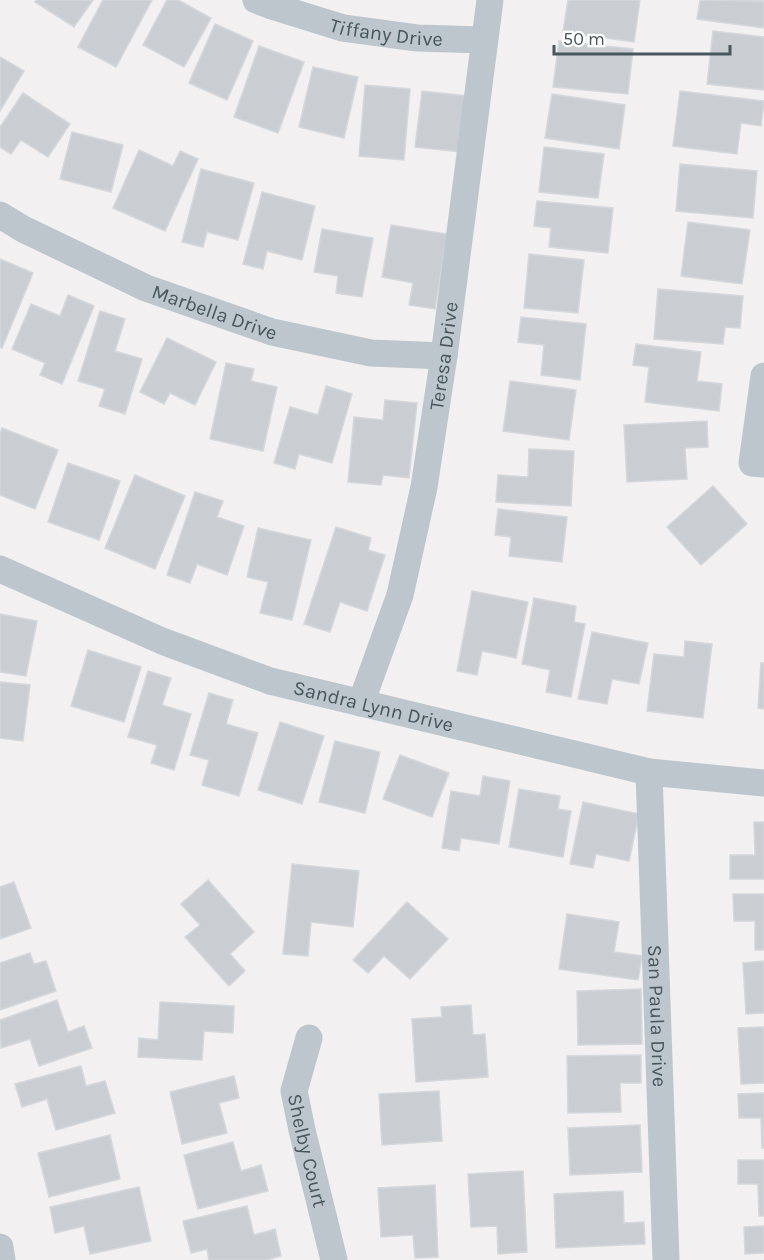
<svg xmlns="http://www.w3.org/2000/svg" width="764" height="1260" font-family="Karla,sans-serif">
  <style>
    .building { fill: #caced2; stroke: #d4d7db; stroke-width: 1.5 }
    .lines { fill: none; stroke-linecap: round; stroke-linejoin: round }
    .minor { stroke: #bcc6cc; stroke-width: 27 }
    .labels { text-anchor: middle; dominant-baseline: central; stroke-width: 5; stroke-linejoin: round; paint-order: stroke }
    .street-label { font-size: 20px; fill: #48565d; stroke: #fff }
  </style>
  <rect width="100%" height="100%" fill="#f2f0f0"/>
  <g class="building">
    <polygon points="36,0 93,0 74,27 35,2"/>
    <polygon points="103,0 152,0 116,67 78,47"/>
    <polygon points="167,0 178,0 211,18 184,67 143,45"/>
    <polygon points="568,0 640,0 634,42 563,32"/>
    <polygon points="700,0 764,1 764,28 697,19"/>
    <polygon points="215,24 253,41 227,100 189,83"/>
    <polygon points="713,31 764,37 764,90 707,84"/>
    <polygon points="559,41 633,49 628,94 553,87"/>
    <polygon points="259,46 304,62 278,133 234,117"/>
    <polygon points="0,57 24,71 0,111"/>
    <polygon points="313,67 358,77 344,138 299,127"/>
    <polygon points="365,85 410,89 404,160 359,156"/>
    <polygon points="422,91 467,96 461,152 415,147"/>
    <polygon points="680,91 764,101 761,126 741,123 737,154 673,146"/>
    <polygon points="23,93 70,124 48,157 21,140 11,154 0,147 0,127"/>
    <polygon points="552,94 625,105 619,149 545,138"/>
    <polygon points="72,132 123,145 111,192 60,179"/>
    <polygon points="544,147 604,154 598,198 539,192"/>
    <polygon points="139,150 173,166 180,151 198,159 165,231 113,208"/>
    <polygon points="680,164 757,171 753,218 676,211"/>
    <polygon points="201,169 254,183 238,240 207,232 203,247 182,242"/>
    <polygon points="262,192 315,206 302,260 267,251 263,269 243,264"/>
    <polygon points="537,201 613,208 608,253 549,247 551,228 534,226"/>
    <polygon points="688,222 750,230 742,284 681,276"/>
    <polygon points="391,225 447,234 435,309 409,305 413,283 382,277"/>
    <polygon points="322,229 373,238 362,297 336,293 338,276 314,272"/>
    <polygon points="529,254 584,260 578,313 524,308"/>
    <polygon points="0,259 33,273 2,348 0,347"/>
    <polygon points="658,289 743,296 740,328 725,327 723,344 654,339"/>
    <polygon points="68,295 94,306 62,384 40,375 45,363 12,349 31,304 60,316"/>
    <polygon points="100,311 125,319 115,351 142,359 125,414 99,406 105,389 78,381"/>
    <polygon points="521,317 586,324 580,380 541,375 544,345 518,342"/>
    <polygon points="167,338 216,362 195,405 170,393 164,404 140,392"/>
    <polygon points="636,344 701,352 697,381 722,384 719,411 645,402 649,367 633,365"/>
    <polygon points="226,363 254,369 251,381 277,387 263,451 210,439"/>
    <polygon points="510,381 576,390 569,440 503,431"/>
    <polygon points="326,386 352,394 332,463 299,454 295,469 274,463 290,407 318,415"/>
    <polygon points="385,400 417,403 409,478 383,475 381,485 348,482 354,417 383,420"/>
    <polygon points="707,421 708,447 685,448 687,479 627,482 624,425"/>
    <polygon points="2,428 58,450 35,509 0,495 0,433"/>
    <polygon points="529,449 574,451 571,506 496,502 498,475 528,477"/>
    <polygon points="68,463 120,481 99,540 48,522"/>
    <polygon points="135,475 185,496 155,569 105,548"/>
    <polygon points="713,486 747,524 701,565 667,527"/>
    <polygon points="195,492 223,501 217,517 244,526 227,575 197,564 190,583 167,575"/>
    <polygon points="498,509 567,517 562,562 509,556 511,537 495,535"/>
    <polygon points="336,527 371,538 368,550 385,555 367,611 340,602 330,632 304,624"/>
    <polygon points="258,528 311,540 292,620 260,613 268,582 247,577"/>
    <polygon points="472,591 528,602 516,658 482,651 477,675 457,671"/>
    <polygon points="534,598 576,606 574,622 585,624 571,697 546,692 550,670 522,664"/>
    <polygon points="0,614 37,621 26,676 0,672"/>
    <polygon points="592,632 648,643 639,684 612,679 607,704 578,699"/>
    <polygon points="685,641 712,644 703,718 647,711 654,654 684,657"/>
    <polygon points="88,650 141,667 124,722 71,706"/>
    <polygon points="761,663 764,663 764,709 758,708"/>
    <polygon points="148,671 171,678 162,705 191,714 174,770 151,763 157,745 128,737"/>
    <polygon points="0,682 30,685 23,741 0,738"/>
    <polygon points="209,693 233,700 226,724 258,733 239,796 202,785 209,760 190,755"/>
    <polygon points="280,722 324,736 302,804 258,790"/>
    <polygon points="335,741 380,752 365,813 319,802"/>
    <polygon points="400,755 449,773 432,817 383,799"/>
    <polygon points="483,776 510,781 499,844 461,838 459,851 442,848 451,791 480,796"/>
    <polygon points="519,789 560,796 558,809 571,811 563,857 509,847"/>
    <polygon points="583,802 639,814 629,861 596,854 593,868 570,864"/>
    <polygon points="754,822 764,822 764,879 730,879 730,855 755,855"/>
    <polygon points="292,864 359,871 353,927 311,922 308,956 283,954"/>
    <polygon points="208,880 254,932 230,954 245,971 229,986 185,937 200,925 181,904"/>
    <polygon points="14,882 31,928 0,939 0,887"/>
    <polygon points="733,894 764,894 764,950 755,950 755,921 734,921"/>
    <polygon points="407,902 448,939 410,979 384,956 368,973 353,960"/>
    <polygon points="567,914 619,922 614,952 642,956 638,980 559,969"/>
    <polygon points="30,953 34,964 46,961 56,991 0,1010 0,963"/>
    <polygon points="764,961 764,1013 746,1014 743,963"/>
    <polygon points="641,989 642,1044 578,1045 577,991"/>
    <polygon points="57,1000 68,1032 84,1026 92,1048 39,1066 30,1039 1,1048 0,1020"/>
    <polygon points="160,1002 234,1006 233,1033 204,1031 202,1060 138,1057 139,1038 158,1040"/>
    <polygon points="471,1005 473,1035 485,1034 488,1077 416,1082 412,1019 442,1017 441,1007"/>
    <polygon points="764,1027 764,1083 741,1084 738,1028"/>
    <polygon points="641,1055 641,1083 620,1083 621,1112 568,1113 567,1056"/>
    <polygon points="81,1066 86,1086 105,1081 115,1113 56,1130 47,1099 22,1107 15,1084"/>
    <polygon points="234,1076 239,1098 219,1103 227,1133 182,1144 170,1092"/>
    <polygon points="439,1091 442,1141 382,1145 379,1094"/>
    <polygon points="764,1093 764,1148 762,1148 761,1118 739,1118 738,1094"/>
    <polygon points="640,1125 642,1172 570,1175 568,1128"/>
    <polygon points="110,1135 120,1179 49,1197 38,1153"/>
    <polygon points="233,1142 241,1171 261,1165 268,1191 198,1209 184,1155"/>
    <polygon points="738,1160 764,1160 764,1216 759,1216 758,1184 738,1184"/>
    <polygon points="523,1171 527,1252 498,1254 497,1226 471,1227 468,1174"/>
    <polygon points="435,1185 438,1257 415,1258 413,1235 381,1237 378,1188"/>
    <polygon points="139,1187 151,1241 90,1254 84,1226 55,1233 50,1207"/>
    <polygon points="623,1191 624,1223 644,1222 645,1244 556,1248 554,1194"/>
    <polygon points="247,1206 254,1235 275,1229 281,1256 266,1260 209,1260 207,1249 191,1253 183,1221"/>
    <polygon points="764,1226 764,1253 745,1254 744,1227"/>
  </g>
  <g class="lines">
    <g class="minor">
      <path id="s1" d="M256,0L269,5L343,28L417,38L484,40"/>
      <path id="s2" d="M0,215L23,229L146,288L272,332L371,353L444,356"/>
      <polyline points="764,376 752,463 764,464"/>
      <path id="s3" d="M0,569L162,641L270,681L649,772L764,783"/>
      <path id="s4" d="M361,703L400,595L424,487L444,356L490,0"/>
      <path id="s5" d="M649,772L666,1260"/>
      <path id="s6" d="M309,1038L294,1091L302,1130L334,1260"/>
      <polyline points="0,1247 2,1260"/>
    </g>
  </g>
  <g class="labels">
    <g class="street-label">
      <text stroke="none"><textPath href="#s1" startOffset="135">Tiffany Drive</textPath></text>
      <text stroke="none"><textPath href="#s2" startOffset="236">Marbella Drive</textPath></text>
      <text stroke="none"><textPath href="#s4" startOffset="358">Teresa Drive</textPath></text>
      <text stroke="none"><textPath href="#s3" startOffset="399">Sandra Lynn Drive</textPath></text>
      <text stroke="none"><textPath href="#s5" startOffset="244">San Paula Drive</textPath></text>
      <text stroke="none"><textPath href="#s6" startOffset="116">Shelby Court</textPath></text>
    </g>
  </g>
  <path d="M554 45v9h176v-9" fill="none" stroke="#48565d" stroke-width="3"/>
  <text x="563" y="45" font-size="18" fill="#48565d" stroke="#ffffff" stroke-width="4.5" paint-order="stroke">50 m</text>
</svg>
